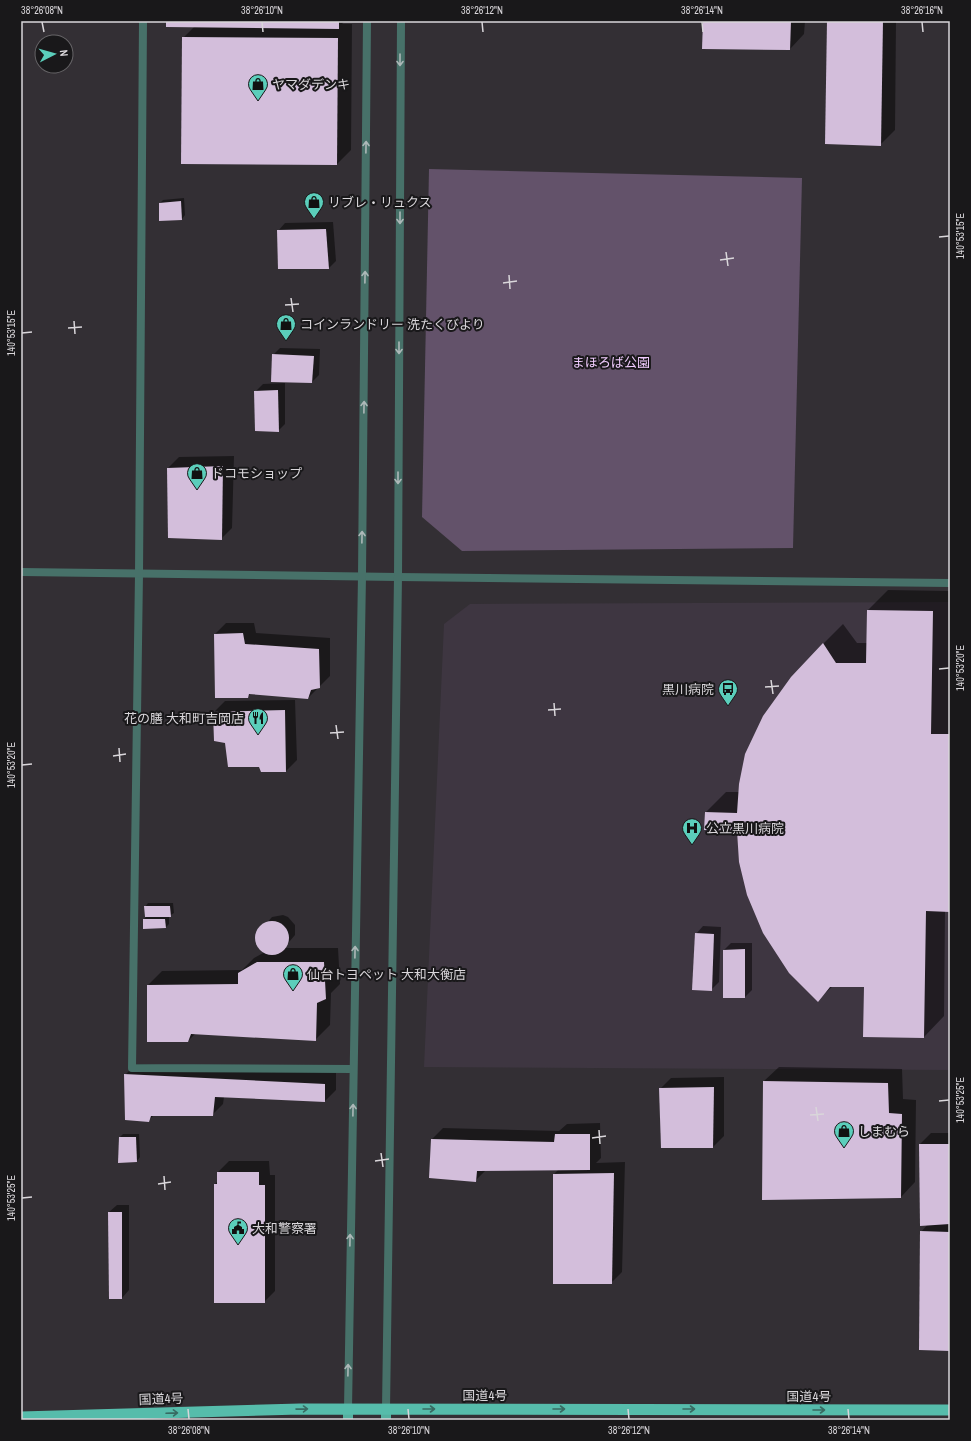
<svg xmlns="http://www.w3.org/2000/svg" width="971" height="1441" font-family="'Archivo Narrow','Noto Sans JP',sans-serif">
  <style>
    .built { fill: #3e3641 }
    .green { fill: #63526a }
    .shadow { fill: #0007 }
    .building { fill: #d3bedb }
    .lines { fill: none; stroke-linecap: round; stroke-linejoin: round }
    .minor { stroke: #477169; stroke-width: 8 }
    .tertiary { stroke: #477169; stroke-width: 8 }
    .primary { stroke: #55b0a0; stroke-width: 10 }
    .trunk { stroke: #56bcab; stroke-width: 11 }
    .oneway { stroke: #adb8b8 }
    .oneway2 { stroke: #386a62 }
    .ticks { fill: none; stroke: #d9d6da; stroke-width: 1.5 }
    .labels { text-anchor: middle; dominant-baseline: central; stroke-width: 4; stroke-linejoin: round; paint-order: stroke }
    .poi-label { font-size: 13px; fill: #d9d6da; stroke: #19181a; text-anchor: start }
    .park-label { font-size: 13px; fill: #f0ccfe; stroke: #19181a }
    .street-label { font-size: 13px; fill: #d9d6da; stroke: #19181a }
    .neatline { fill: none; stroke: #d9d6da; stroke-width: 1.5 }
    .ticks-label { font-size: 10px; text-anchor: middle; fill: #d9d6da }
  </style>
  <rect width="100%" height="100%" fill="#332f34"/>
  <polygon class="built" points="950,602 950,1070 424,1067 444,624 470,604"/>
  <polygon class="green" points="429,169 802,178 793,548 462,551 422,517"/>
  <g class="shadow">
    <polygon points="167,21 345,21 342,24 352,24 351,150 337,164 183,38 194,27"/>
    <polygon points="704,21 805,21 804,34 790,49 703,48"/>
    <polygon points="828,21 896,21 895,130 880,145"/>
    <polygon points="184,198 185,215 182,219 160,203 163,200"/>
    <polygon points="333,222 336,261 329,268 278,231 285,223"/>
    <polygon points="280,348 320,349 319,375 312,382 273,355"/>
    <polygon points="285,383 285,424 278,431 255,392 263,384"/>
    <polygon points="234,456 232,528 221,539 169,537 168,468 179,457"/>
    <polygon points="888,590 950,591 950,911 945,911 944,1016 924,1037 865,986 833,986 818,1000 738,830 706,812 726,792 740,792 823,644 843,624 857,643 867,643 868,610"/>
    <polygon points="226,623 254,623 256,633 330,638 330,676 308,698 251,693 247,697 216,697 215,634"/>
    <polygon points="295,700 297,760 286,771 262,771 260,766 226,742 214,712 225,701"/>
    <polygon points="148,903 173,903 174,913 169,916 169,924 166,927 144,928 144,919 147,916 145,907"/>
    <polygon points="283,915 288,917 295,925 295,935 284,948 338,948 340,984 331,993 330,1025 315,1040 196,1033 188,1041 148,985 162,971 242,970 254,958 265,952 259,947 257,937 258,933 272,917"/>
    <polygon points="703,926 721,927 719,982 711,990 696,934"/>
    <polygon points="731,943 752,943 752,990 745,997 724,950"/>
    <polygon points="136,1064 336,1073 336,1090 325,1101 224,1097 223,1104 212,1115 154,1115 148,1121 125,1075"/>
    <polygon points="779,1067 902,1069 903,1099 916,1100 915,1182 901,1197 764,1081"/>
    <polygon points="724,1077 724,1136 713,1147 661,1147 660,1089 671,1078"/>
    <polygon points="600,1123 601,1158 596,1163 625,1162 622,1272 611,1283 554,1174 559,1169 486,1170 475,1181 432,1139 443,1128 559,1131 567,1124"/>
    <polygon points="931,1133 950,1133 950,1350 921,1232 928,1224 920,1144"/>
    <polygon points="123,1134 139,1134 140,1157 137,1161 120,1137"/>
    <polygon points="229,1161 269,1161 270,1175 275,1175 275,1291 264,1302 215,1184 218,1181 218,1172"/>
    <polygon points="117,1205 129,1205 129,1290 122,1298 109,1212"/>
  </g>
  <g class="building">
    <polygon points="166,21 339,21 339,29 166,27"/>
    <polygon points="703,21 791,21 790,50 702,49"/>
    <polygon points="827,21 883,21 881,146 825,144"/>
    <polygon points="182,37 338,38 337,165 181,164"/>
    <polygon points="181,201 182,220 159,221 159,203"/>
    <polygon points="326,229 329,269 278,269 277,230"/>
    <polygon points="272,354 314,356 312,383 271,382"/>
    <polygon points="278,390 279,432 255,431 254,391"/>
    <polygon points="223,466 222,540 168,538 167,468"/>
    <polygon points="867,610 933,611 931,734 950,734 950,912 926,911 924,1038 863,1037 864,987 830,987 818,1002 789,973 763,933 747,895 739,862 737,831 704,830 705,812 737,813 739,784 745,754 763,716 791,677 823,643 836,663 866,663"/>
    <polygon points="243,633 245,644 319,649 320,688 311,690 308,699 249,694 248,698 215,698 214,634"/>
    <polygon points="285,710 286,772 261,772 259,767 228,767 225,743 214,741 213,712"/>
    <polygon points="144,906 170,906 171,917 145,917"/>
    <polygon points="143,919 165,919 166,928 143,929"/>
    <circle cx="272" cy="938" r="17"/>
    <polygon points="695,933 714,934 712,991 692,990"/>
    <polygon points="745,949 745,998 723,998 723,950"/>
    <polygon points="257,962 324,962 326,999 317,1003 316,1041 191,1034 188,1042 147,1042 147,985 238,984 238,973"/>
    <polygon points="124,1074 325,1084 325,1102 215,1097 213,1116 151,1116 149,1122 125,1120"/>
    <polygon points="763,1081 888,1083 889,1113 902,1114 901,1198 762,1200"/>
    <polygon points="714,1087 713,1148 661,1148 659,1088"/>
    <polygon points="555,1134 590,1134 590,1170 477,1171 476,1182 429,1178 431,1139 554,1142"/>
    <polygon points="119,1137 136,1137 137,1162 118,1163"/>
    <polygon points="919,1144 950,1144 950,1224 920,1226"/>
    <polygon points="217,1172 259,1172 259,1185 265,1185 265,1303 214,1303 214,1184 217,1184"/>
    <polygon points="614,1173 612,1284 553,1284 553,1174"/>
    <polygon points="108,1212 122,1212 122,1299 109,1299"/>
    <polygon points="920,1231 950,1232 950,1351 919,1350"/>
  </g>
  <g class="lines">
    <g class="minor">
      <polyline points="143,21 139,574 132,1068 353,1069"/>
      <polyline points="21,572 398,577"/>
    </g>
    <g class="tertiary">
      <polyline points="398,577 950,583"/>
      <polyline points="348,1409 362,576 367,21"/>
      <polyline points="386,1409 398,577 401,21"/>
    </g>
    <g class="primary">
      <polyline points="348,1409 348,1420"/>
      <polyline points="386,1409 386,1420"/>
    </g>
    <polyline class="trunk" points="21,1417 300,1409 950,1410"/>
  </g>
  <defs><path id="oneway-shaft" d="M-6 0H5M1.5-3L5.5 0L1.5 3" fill="none" stroke-width="1.6" stroke-linecap="round" stroke-linejoin="round"/></defs>
  <g class="oneway">
    <use href="#oneway-shaft" transform="translate(400 60) rotate(90)"/>
    <use href="#oneway-shaft" transform="translate(366 147) rotate(-89)"/>
    <use href="#oneway-shaft" transform="translate(400 218) rotate(90)"/>
    <use href="#oneway-shaft" transform="translate(365 277) rotate(-89)"/>
    <use href="#oneway-shaft" transform="translate(399 348) rotate(90)"/>
    <use href="#oneway-shaft" transform="translate(364 407) rotate(-89)"/>
    <use href="#oneway-shaft" transform="translate(398 478) rotate(90)"/>
    <use href="#oneway-shaft" transform="translate(362 537) rotate(-89)"/>
    <use href="#oneway-shaft" transform="translate(355 952) rotate(-89)"/>
    <use href="#oneway-shaft" transform="translate(353 1110) rotate(-89)"/>
    <use href="#oneway-shaft" transform="translate(350 1240) rotate(-89)"/>
    <use href="#oneway-shaft" transform="translate(348 1370) rotate(-89)"/>
  </g>
  <g class="oneway2">
    <use href="#oneway-shaft" transform="translate(302 1409) rotate(-1)"/>
    <use href="#oneway-shaft" transform="translate(429 1409)"/>
    <use href="#oneway-shaft" transform="translate(559 1409)"/>
    <use href="#oneway-shaft" transform="translate(689 1409)"/>
    <use href="#oneway-shaft" transform="translate(819 1410)"/>
    <use href="#oneway-shaft" transform="translate(172 1413) rotate(-2)"/>
  </g>
  <path class="ticks" d="M42,22L44,32M262,22L263,32M482,22L483,32M702,22L703,32M922,22L923,32M939,237L949,236M726,252L728,266M720,260L734,258M509,275L510,289M503,283L517,281M291,298L293,312M285,305L299,304M74,321L75,334M68,328L82,327M22,333L32,332M939,669L949,668M771,680L773,694M765,687L779,686M554,703L555,716M548,710L561,709M336,725L338,739M330,733L344,732M119,748L120,762M113,756L126,754M22,765L32,764M939,1101L949,1100M816,1107L818,1121M810,1115L824,1114M599,1130L600,1144M592,1138L606,1136M381,1153L383,1167M375,1161L389,1159M164,1176L165,1190M158,1184L171,1182M22,1198L32,1197M188,1409L189,1419M408,1409L409,1419M628,1409L629,1419M848,1409L849,1419"/>
  <defs>
    <symbol id="shop-pin" viewBox="-11 -11 22 30"><path d="M0 17L-7.5 6A9.5 9.5 0 1 1 7.5 6Z" fill="#5bcebb" stroke="#19181a"/><path d="M-5-2.5h2.3a2.7 3.5 0 0 1 5.4 0H5L5.5 6h-11ZM-1.5-2.5h3a1.5 2.3 0 0 0-3 0Z" fill="#111"/></symbol>
    <symbol id="bus-pin" viewBox="-11 -11 22 30"><path d="M0 17L-7.5 6A9.5 9.5 0 1 1 7.5 6Z" fill="#5bcebb" stroke="#19181a"/><path d="M-5-6H5V4H4V6H2V4H-2V6H-4V4H-5ZM-3.5-4V0h7V-4ZM-3.5 1.2v1.5H-2V1.2ZM2 1.2v1.5H3.5V1.2Z" fill="#111"/></symbol>
    <symbol id="restaurant-pin" viewBox="-11 -11 22 30"><path d="M0 17L-7.5 6A9.5 9.5 0 1 1 7.5 6Z" fill="#5bcebb" stroke="#19181a"/><path d="M-5-6h1v4h1v-4h1v4h1v-4h1v5L-1.5 .5V6h-2V.5L-5-1ZM5-6V6H3V1.5H1.5Q1.5-4 5-6Z" fill="#111"/></symbol>
    <symbol id="hospital-pin" viewBox="-11 -11 22 30"><path d="M0 17L-7.5 6A9.5 9.5 0 1 1 7.5 6Z" fill="#5bcebb" stroke="#19181a"/><path d="M-5-5h3v3.5h4V-5h3V5h-3V1.5h-4V5h-3Z" fill="#111"/></symbol>
    <symbol id="civic-pin" viewBox="-11 -11 22 30"><path d="M0 17L-7.5 6A9.5 9.5 0 1 1 7.5 6Z" fill="#5bcebb" stroke="#19181a"/><path d="M-.6-6.5H3V-4.5H.6V-3L4-1V1h2V6H-6V1h2V-1L-.6-3ZM-1.2 2.5V6h2.4V2.5Z" fill="#111"/></symbol>
  </defs>
  <g fill-rule="evenodd">
    <use href="#shop-pin" x="247" y="73" width="22" height="30"/>
    <use href="#shop-pin" x="303" y="191" width="22" height="30"/>
    <use href="#shop-pin" x="275" y="313" width="22" height="30"/>
    <use href="#shop-pin" x="186" y="462" width="22" height="30"/>
    <use href="#bus-pin" x="717" y="678" width="22" height="30"/>
    <use href="#restaurant-pin" x="247" y="707" width="22" height="30"/>
    <use href="#hospital-pin" x="681" y="817" width="22" height="30"/>
    <use href="#shop-pin" x="282" y="963" width="22" height="30"/>
    <use href="#shop-pin" x="833" y="1120" width="22" height="30"/>
    <use href="#civic-pin" x="227" y="1217" width="22" height="30"/>
  </g>
  <g class="labels">
    <g class="poi-label">
      <text x="272" y="84">ヤマダデンキ</text>
      <text x="328" y="202">リブレ・リュクス</text>
      <text x="300" y="324">コインランドリー 洗たくびより</text>
      <text x="211" y="473">ドコモショップ</text>
      <text x="714" y="689" text-anchor="end">黒川病院</text>
      <text x="244" y="718" text-anchor="end">花の膳 大和町吉岡店</text>
      <text x="706" y="828">公立黒川病院</text>
      <text x="307" y="974">仙台トヨペット 大和大衡店</text>
      <text x="858" y="1131">しまむら</text>
      <text x="252" y="1228">大和警察署</text>
    </g>
    <g class="park-label">
      <text x="611" y="362">まほろば公園</text>
    </g>
    <g class="street-label">
      <text x="485" y="1395">国道4号</text>
      <text x="809" y="1396">国道4号</text>
      <text transform="translate(161 1399) rotate(-2)">国道4号</text>
    </g>
  </g>
  <rect width="971" height="1441" fill="none" stroke="#19181a" stroke-width="44"/>
  <g transform="translate(54 54) rotate(84)"><circle r="19" fill="#19181a" stroke="#666467"/>
  <path d="M0-3L7 15L0 10L-7 15Z" fill="#5bcebb"/>
  <text y="-6" font-size="11" font-weight="bold" text-anchor="middle" fill="#d9d6da">N</text>
  </g>
  <rect x="22" y="22" width="927" height="1397" class="neatline"/>
  <g class="ticks-label">
    <text x="42" y="14">38°26'08"N</text>
    <text x="262" y="14">38°26'10"N</text>
    <text x="482" y="14">38°26'12"N</text>
    <text x="702" y="14">38°26'14"N</text>
    <text x="922" y="14">38°26'16"N</text>
    <text transform="translate(960 236) rotate(-90)" y="4">140°53'15"E</text>
    <text transform="translate(11 333) rotate(-90)" y="4">140°53'15"E</text>
    <text transform="translate(960 668) rotate(-90)" y="4">140°53'20"E</text>
    <text transform="translate(11 765) rotate(-90)" y="4">140°53'20"E</text>
    <text transform="translate(960 1100) rotate(-90)" y="4">140°53'25"E</text>
    <text transform="translate(11 1198) rotate(-90)" y="4">140°53'25"E</text>
    <text x="189" y="1434">38°26'08"N</text>
    <text x="409" y="1434">38°26'10"N</text>
    <text x="629" y="1434">38°26'12"N</text>
    <text x="849" y="1434">38°26'14"N</text>
  </g>
</svg>
